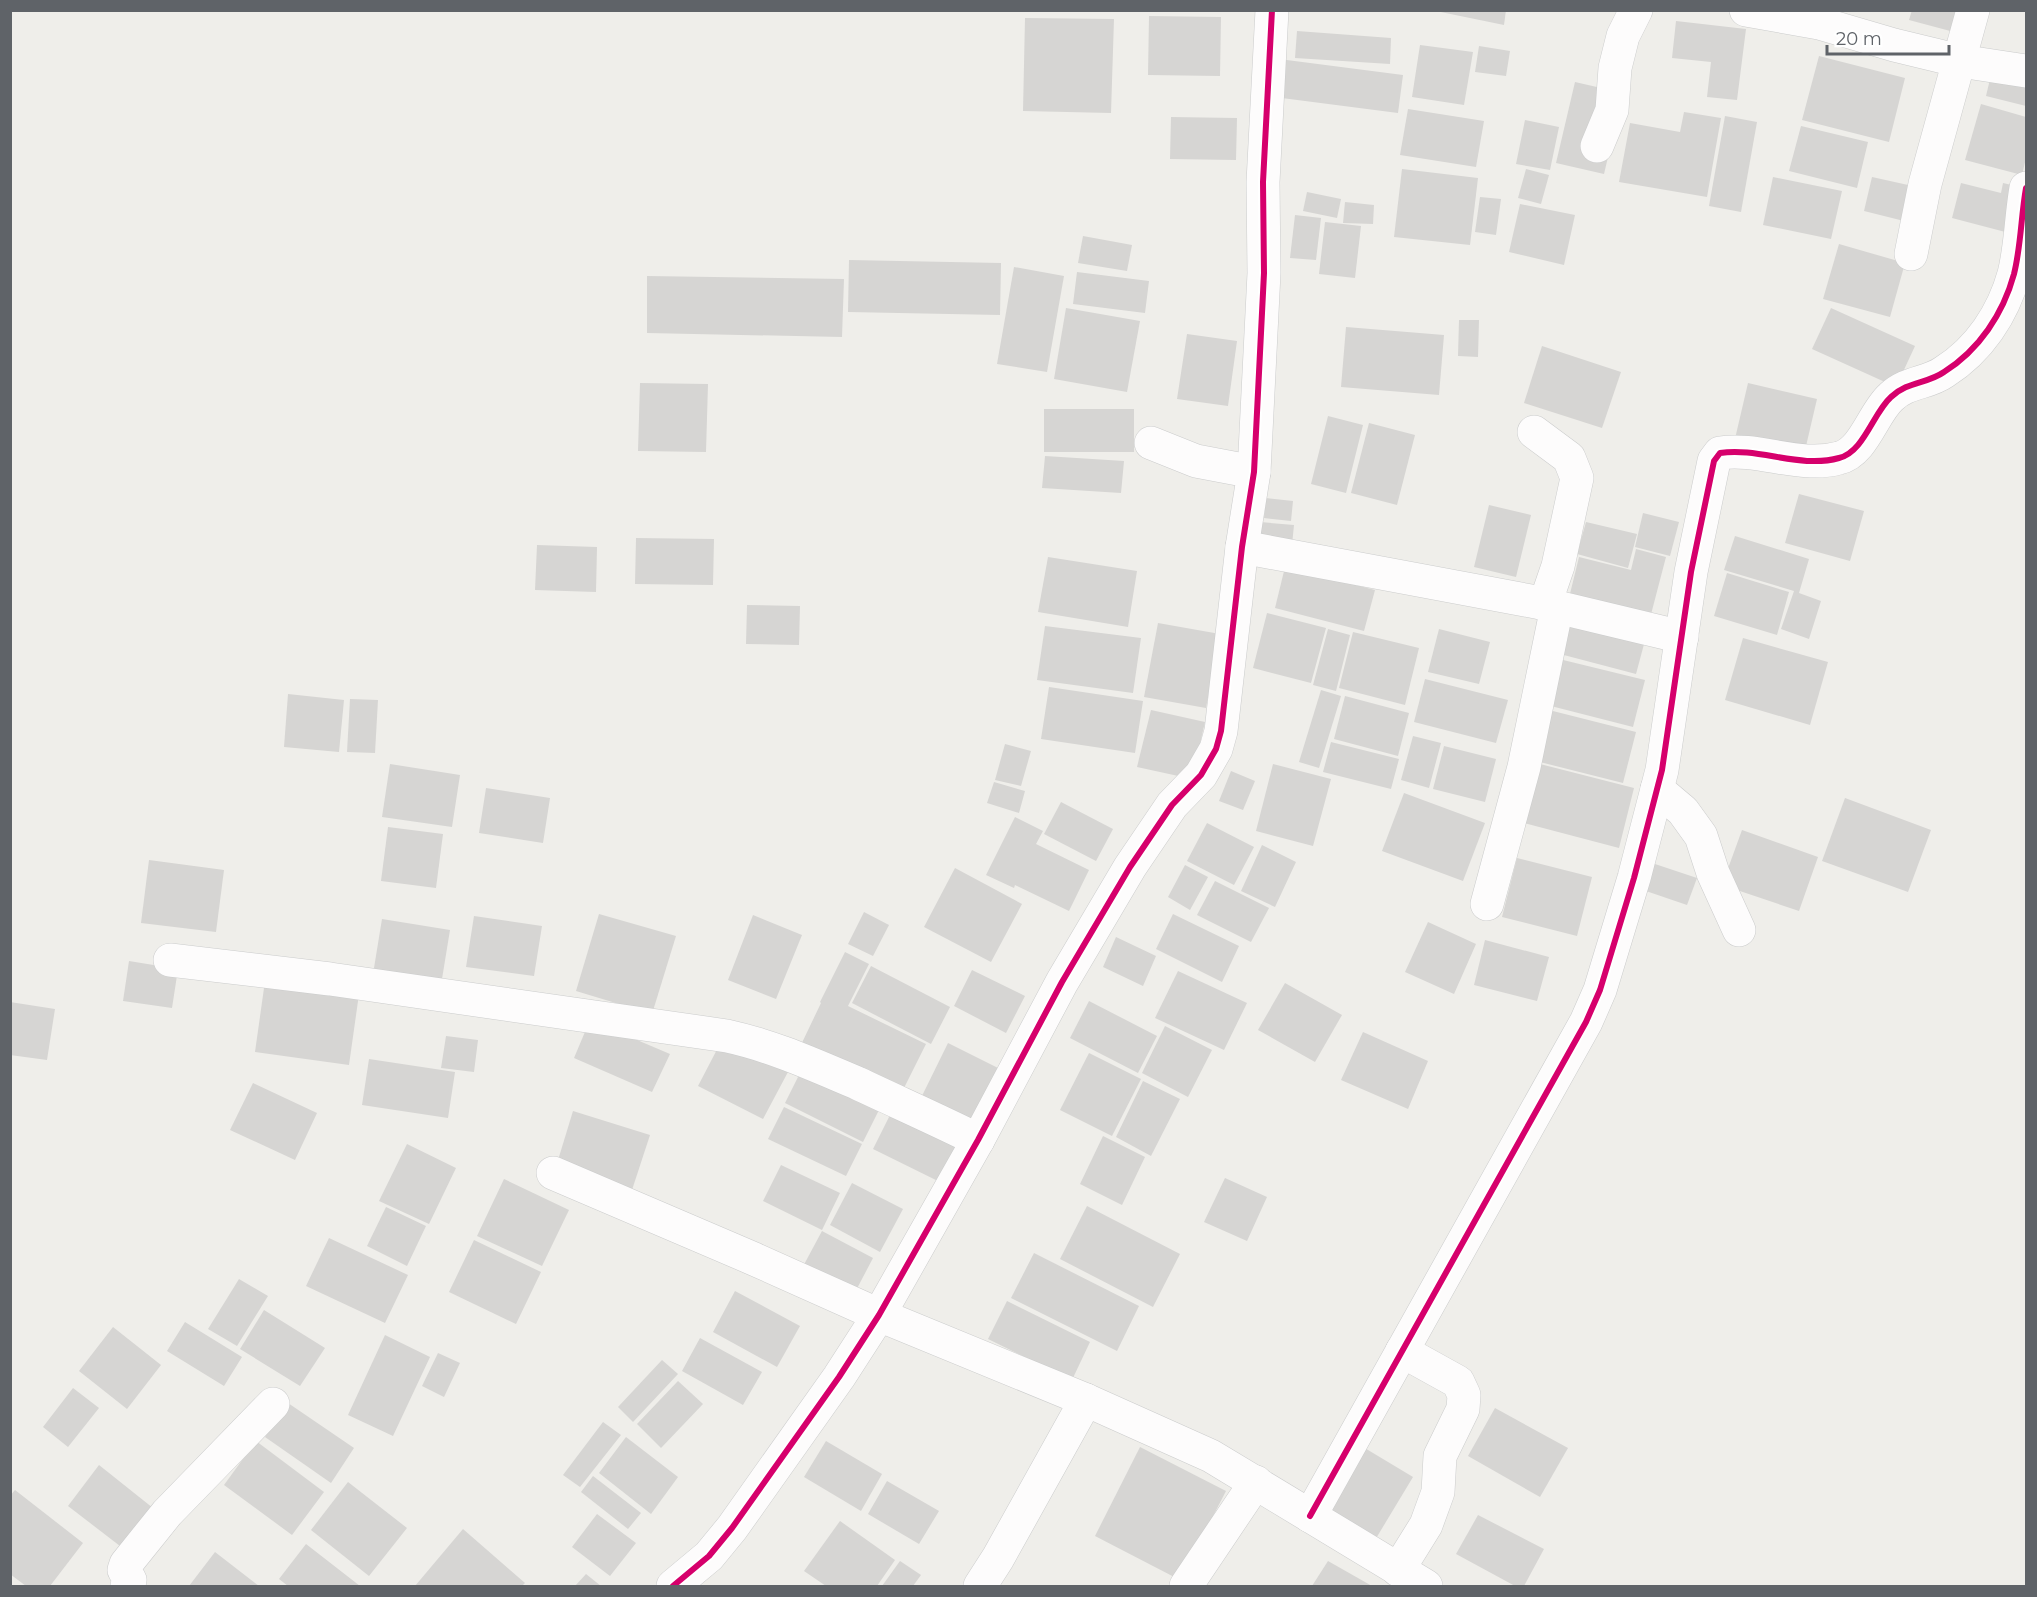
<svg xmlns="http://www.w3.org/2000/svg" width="2037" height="1597" font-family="Montserrat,sans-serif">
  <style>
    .building { fill: #d6d5d3 }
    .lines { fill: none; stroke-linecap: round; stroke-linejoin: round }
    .minor-casing { stroke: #cbcccc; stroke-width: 34 }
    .minor { stroke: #fdfcfc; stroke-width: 33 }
    .cycleway-casing { stroke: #fff; stroke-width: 10 }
    .cycleway { stroke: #d6006c; stroke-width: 6 }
  </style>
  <rect width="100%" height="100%" fill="#efeeea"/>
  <g class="building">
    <polygon points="1431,10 1506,10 1504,25"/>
    <polygon points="1912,10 1959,10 1954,32 1909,20"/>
    <polygon points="1149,16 1221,17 1220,76 1148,75"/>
    <polygon points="1025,18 1114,19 1111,113 1023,111"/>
    <polygon points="1676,21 1746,29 1737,100 1707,97 1711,62 1672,58"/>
    <polygon points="1297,31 1391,38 1390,64 1295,58"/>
    <polygon points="1420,45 1473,52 1464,105 1412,97"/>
    <polygon points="1479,46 1510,51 1506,76 1475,72"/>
    <polygon points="1819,56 1905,78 1889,142 1802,120"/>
    <polygon points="1279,59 1403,75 1398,113 1274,97"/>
    <polygon points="1991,75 2026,84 2026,106 1986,96"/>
    <polygon points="1575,82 1623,93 1604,174 1556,163"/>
    <polygon points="1981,104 2026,117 2026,158 2022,175 1965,160"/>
    <polygon points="1408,109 1484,121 1476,167 1400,155"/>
    <polygon points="1684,112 1721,118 1707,197 1619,182 1630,123 1680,132"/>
    <polygon points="1725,116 1757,122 1741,212 1709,206"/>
    <polygon points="1171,117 1237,118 1236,160 1170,159"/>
    <polygon points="1525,120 1559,127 1550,170 1516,164"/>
    <polygon points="1801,126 1868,142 1857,188 1789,171"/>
    <polygon points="1402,169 1478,178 1470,245 1394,237"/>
    <polygon points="1526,169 1549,175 1541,204 1518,198"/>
    <polygon points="1773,177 1842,191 1831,239 1763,225"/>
    <polygon points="1872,177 1917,187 1908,222 1864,211"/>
    <polygon points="1961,183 2001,193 2003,183 2024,188 2013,234 1952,218"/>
    <polygon points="1307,192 1341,199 1337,218 1303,211"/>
    <polygon points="1480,197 1501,199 1496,235 1475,232"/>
    <polygon points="1345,202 1374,205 1373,224 1343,223"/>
    <polygon points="1520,204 1575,215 1564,265 1509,252"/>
    <polygon points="1295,215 1321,218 1316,260 1290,258"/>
    <polygon points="1325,222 1361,226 1355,278 1319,274"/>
    <polygon points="1083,236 1132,245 1127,271 1078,263"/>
    <polygon points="1839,244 1905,263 1890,317 1823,299"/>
    <polygon points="849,260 1001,263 1000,315 848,312"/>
    <polygon points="1014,267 1064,276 1047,372 997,364"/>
    <polygon points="1077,272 1149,281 1145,313 1073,304"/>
    <polygon points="647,276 844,279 842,337 647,333"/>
    <polygon points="1066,308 1140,321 1127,392 1054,379"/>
    <polygon points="1831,308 1915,346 1896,387 1812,349"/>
    <polygon points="1459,320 1479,320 1478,357 1458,356"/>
    <polygon points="1346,327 1444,335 1439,395 1341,387"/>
    <polygon points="1187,334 1237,341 1228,406 1177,399"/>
    <polygon points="1542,346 1621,372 1602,428 1524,403"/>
    <polygon points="640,383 708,384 706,452 638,451"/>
    <polygon points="1748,383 1817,399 1803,459 1734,443"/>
    <rect x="1044" y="409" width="90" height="43"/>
    <polygon points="1328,416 1363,425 1346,493 1311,484"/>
    <polygon points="1369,423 1415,435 1397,505 1351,493"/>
    <polygon points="1045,456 1124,461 1121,493 1042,488"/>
    <polygon points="1799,494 1864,511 1850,561 1785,543"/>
    <polygon points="1266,498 1293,501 1291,521 1264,518"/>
    <polygon points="1489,505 1531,515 1516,577 1474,567"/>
    <polygon points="1643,513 1679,522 1670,556 1635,547"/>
    <polygon points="1260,522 1294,525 1292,545 1257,542"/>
    <polygon points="1586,522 1637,534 1628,568 1577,554"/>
    <polygon points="1735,536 1809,559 1799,593 1821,601 1809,639 1781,629 1794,591 1724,570"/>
    <polygon points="636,538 714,539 713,585 635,584"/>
    <polygon points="537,545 597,547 596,592 535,590"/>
    <polygon points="1636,549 1666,557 1649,622 1568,602 1579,557 1631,570"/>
    <polygon points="1048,557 1137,571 1128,627 1038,612"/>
    <polygon points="1285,567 1375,590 1364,631 1275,608"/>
    <polygon points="1727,573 1789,592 1777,635 1714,616"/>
    <polygon points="747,605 800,606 799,645 746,644"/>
    <polygon points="1267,613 1326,628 1311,683 1253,668"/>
    <polygon points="1570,614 1647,633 1636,674 1560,654"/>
    <polygon points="1158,623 1220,634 1206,708 1144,697"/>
    <polygon points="1045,626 1141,638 1133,693 1037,680"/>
    <polygon points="1328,629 1350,635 1336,691 1313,685"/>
    <polygon points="1439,629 1490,642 1479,684 1428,672"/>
    <polygon points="1353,632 1419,648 1405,705 1339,688"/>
    <polygon points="1743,638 1828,662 1810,725 1725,700"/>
    <polygon points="1559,659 1645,680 1633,727 1547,705"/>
    <polygon points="1425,679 1508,700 1496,743 1414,722"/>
    <polygon points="1049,687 1143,701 1135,753 1041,739"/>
    <polygon points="1321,690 1341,696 1319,768 1299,762"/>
    <polygon points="288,694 344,700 339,752 284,747"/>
    <polygon points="1345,696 1409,713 1398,756 1334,739"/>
    <polygon points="350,699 378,700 375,753 347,752"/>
    <polygon points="1541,708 1636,732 1623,783 1528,759"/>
    <polygon points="1151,710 1205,722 1192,779 1137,767"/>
    <polygon points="1413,736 1441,743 1429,788 1401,780"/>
    <polygon points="1331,742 1399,759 1391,789 1323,772"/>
    <polygon points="1005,744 1031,751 1021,786 995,780"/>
    <polygon points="1444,746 1496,759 1485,802 1433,789"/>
    <polygon points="390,764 460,775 452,827 382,817"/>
    <polygon points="1273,764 1331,779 1313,846 1256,831"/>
    <polygon points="1540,764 1634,788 1619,848 1524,823"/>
    <polygon points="1231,771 1255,781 1243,810 1219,801"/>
    <polygon points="994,782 1025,791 1019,813 987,803"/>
    <polygon points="486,788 550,798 543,843 479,833"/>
    <polygon points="1404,793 1485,823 1463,881 1382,851"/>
    <polygon points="1845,798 1931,830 1908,892 1822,861"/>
    <polygon points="1061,802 1113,829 1096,861 1044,834"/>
    <polygon points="1015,817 1043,831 1036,844 1089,870 1069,911 1015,885 1014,888 986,875"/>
    <polygon points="1207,823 1254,847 1234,885 1187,861"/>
    <polygon points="388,827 443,834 436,888 381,881"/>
    <polygon points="1742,830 1818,857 1799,911 1722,885"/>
    <polygon points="1262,845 1296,862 1275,907 1241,891"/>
    <polygon points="1517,858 1592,877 1577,936 1502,917"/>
    <polygon points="149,860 224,870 216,932 141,923"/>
    <polygon points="1652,863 1697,878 1687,905 1643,890"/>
    <polygon points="1185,865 1208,877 1190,910 1168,897"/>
    <polygon points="955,868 1022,904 991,962 924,927"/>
    <polygon points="1215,881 1269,908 1251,942 1197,915"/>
    <polygon points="864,912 889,925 873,956 848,944"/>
    <polygon points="599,914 676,936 652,1014 576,991"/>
    <polygon points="1173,914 1239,946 1222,982 1156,949"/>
    <polygon points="753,915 802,935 776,999 728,980"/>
    <polygon points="474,916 542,926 534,976 466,967"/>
    <polygon points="382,919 450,930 441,985 373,974"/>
    <polygon points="1428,922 1476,944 1454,994 1405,972"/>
    <polygon points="1116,937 1156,956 1143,986 1103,967"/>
    <polygon points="1485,940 1549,957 1537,1001 1474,985"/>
    <polygon points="845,952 869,964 848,1006 926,1044 899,1098 799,1049 821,1003 820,1002"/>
    <polygon points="129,961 178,969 172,1008 123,1001"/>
    <polygon points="871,966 950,1007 931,1044 852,1003"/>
    <polygon points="972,970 1025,996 1006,1033 954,1006"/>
    <polygon points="1178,971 1247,1003 1224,1050 1155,1018"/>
    <polygon points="265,981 359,994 349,1065 255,1052"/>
    <polygon points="1285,983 1342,1015 1315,1062 1258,1030"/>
    <polygon points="1089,1001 1157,1036 1138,1073 1070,1038"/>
    <polygon points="10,1002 55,1009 47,1060 10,1055"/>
    <polygon points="590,1020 670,1054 652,1092 574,1058"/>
    <polygon points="1165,1026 1212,1050 1188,1097 1142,1073"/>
    <polygon points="1363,1032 1428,1061 1408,1109 1341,1080"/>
    <polygon points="446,1036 478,1040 474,1072 441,1068"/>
    <polygon points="723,1038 788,1072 763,1119 698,1086"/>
    <polygon points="948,1043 1006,1072 976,1132 918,1104"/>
    <polygon points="1089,1053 1141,1079 1112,1136 1060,1110"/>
    <polygon points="369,1059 455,1072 448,1118 362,1105"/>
    <polygon points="805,1063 883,1102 863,1142 785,1103"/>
    <polygon points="1143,1081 1180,1099 1151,1156 1116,1137"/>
    <polygon points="253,1083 317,1113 295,1160 230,1130"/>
    <polygon points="784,1107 862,1144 846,1176 768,1139"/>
    <polygon points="894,1107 969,1144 948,1186 873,1149"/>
    <polygon points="573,1111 650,1135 631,1193 555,1170"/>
    <polygon points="1103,1136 1145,1157 1122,1205 1080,1184"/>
    <polygon points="407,1144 456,1168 429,1224 379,1201"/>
    <polygon points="781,1165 840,1193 822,1230 763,1201"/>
    <polygon points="1225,1178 1267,1197 1247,1241 1204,1222"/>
    <polygon points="504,1179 569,1210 542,1266 477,1236"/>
    <polygon points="852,1183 903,1209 880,1252 830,1225"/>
    <polygon points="1087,1206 1180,1254 1153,1307 1060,1259"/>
    <polygon points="386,1207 426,1226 407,1266 367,1246"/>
    <polygon points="822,1231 873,1258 852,1298 800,1272"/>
    <polygon points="329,1238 408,1275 385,1323 306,1286"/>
    <polygon points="474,1240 541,1272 516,1324 449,1292"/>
    <polygon points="1034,1253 1139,1306 1117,1351 1011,1298"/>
    <polygon points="239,1279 268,1296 237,1346 208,1329"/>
    <polygon points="735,1291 800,1326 777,1367 713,1332"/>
    <polygon points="1007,1301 1090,1342 1072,1380 988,1339"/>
    <polygon points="264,1310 325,1348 300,1386 240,1349"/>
    <polygon points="185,1322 242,1357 224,1386 167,1351"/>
    <polygon points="113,1327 161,1365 127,1409 79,1371"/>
    <polygon points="385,1335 430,1357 393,1436 348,1415"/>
    <polygon points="700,1338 762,1372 743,1405 682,1371"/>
    <polygon points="438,1353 460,1363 444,1397 422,1386"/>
    <polygon points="662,1360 678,1374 633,1422 618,1407"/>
    <polygon points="678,1381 703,1404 661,1448 637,1424"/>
    <polygon points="73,1388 99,1408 68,1447 43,1427"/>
    <polygon points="288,1403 354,1448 331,1483 265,1437"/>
    <polygon points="1495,1408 1568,1448 1540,1497 1468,1456"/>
    <polygon points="603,1422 621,1435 580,1487 563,1475"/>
    <polygon points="626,1437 678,1477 651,1514 599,1473"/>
    <polygon points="256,1441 324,1492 292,1535 224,1485"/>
    <polygon points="826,1441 882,1474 861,1511 804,1477"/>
    <polygon points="1140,1447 1226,1491 1180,1580 1095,1536"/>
    <polygon points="1363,1447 1413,1477 1372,1545 1323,1515"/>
    <polygon points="99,1465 163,1516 133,1556 68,1506"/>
    <polygon points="593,1476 641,1513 628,1529 581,1492"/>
    <polygon points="887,1481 939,1511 919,1544 868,1514"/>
    <polygon points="348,1482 407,1528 369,1576 311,1530"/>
    <polygon points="15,1490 83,1543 50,1586 26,1586 10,1574 10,1496"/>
    <polygon points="597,1514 636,1543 610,1576 572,1547"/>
    <polygon points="1478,1515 1544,1549 1524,1586 1515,1586 1456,1554"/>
    <polygon points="840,1521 895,1560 877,1586 826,1586 804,1571"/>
    <polygon points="463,1529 525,1583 522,1586 415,1586"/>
    <polygon points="306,1544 360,1586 288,1586 279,1579"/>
    <polygon points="215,1552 259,1586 189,1586"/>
    <polygon points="900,1561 921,1575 913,1586 882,1586"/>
    <polygon points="1328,1561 1372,1586 1312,1586"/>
    <polygon points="586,1574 601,1586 575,1586"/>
  </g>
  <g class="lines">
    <defs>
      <g id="minor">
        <polyline points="1746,10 1819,23 1894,45 1960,61 2026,71"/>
        <polyline points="1597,146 1612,110 1615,68 1623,36 1636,10"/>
        <polyline points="1911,254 1925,184 1973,10"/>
        <polyline points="1534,432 1569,458 1577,478 1558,566 1545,604"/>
        <polyline points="1151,443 1196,461 1254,472"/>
        <polyline points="1242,547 1536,602 1682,637"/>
        <polyline points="1657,789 1683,811 1701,836 1713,873 1739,930"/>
        <polyline points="1487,904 1524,767 1557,607"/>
        <path d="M170,960L330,979L727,1036C773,1046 814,1065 857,1083C897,1102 938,1120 978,1140"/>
        <polyline points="553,1173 754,1259 879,1315 1086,1400 1211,1456 1426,1586"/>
        <path d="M1310,1516L1586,1022L1600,990L1634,878L1662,770L1691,572L1714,461L1720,453C1759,447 1800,469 1839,458C1864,452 1873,413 1891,397C1908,381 1927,384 1944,372C1979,350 2003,314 2014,274C2021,246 2021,216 2026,188"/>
        <polyline points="1398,1570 1426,1525 1438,1492 1440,1456 1463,1409 1464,1395 1458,1382 1402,1351"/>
        <polyline points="127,1586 130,1580 124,1570 126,1564 167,1513 273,1404"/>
        <polyline points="673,1586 709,1556 732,1528 839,1377 879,1315 978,1140 1062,982 1130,867 1172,805 1201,775 1216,749 1221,731 1242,547 1254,472 1264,273 1263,182 1272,10"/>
        <polyline points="980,1586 998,1558 1086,1400"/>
        <polyline points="1186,1586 1256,1482"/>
      </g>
    </defs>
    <use href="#minor" class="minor-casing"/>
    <use href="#minor" class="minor"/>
    <defs>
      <g id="cycleway">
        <path d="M1310,1516L1586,1022L1600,990L1634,878L1662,770L1691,572L1714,461L1720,453C1759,447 1800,469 1839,458C1864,452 1873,413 1891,397C1908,381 1927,384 1944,372C1979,350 2003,314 2014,274C2021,246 2021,216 2026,188"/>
        <polyline points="673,1586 709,1556 732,1528 839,1377 879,1315 978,1140 1062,982 1130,867 1172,805 1201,775 1216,749 1221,731 1242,547 1254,472 1264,273 1263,182 1272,10"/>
      </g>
    </defs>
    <use href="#cycleway" class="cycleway-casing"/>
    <use href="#cycleway" class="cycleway"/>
  </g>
  <rect width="2037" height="1597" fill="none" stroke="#5f6368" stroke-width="24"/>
  <path d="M1827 45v9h122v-9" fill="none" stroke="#5f6368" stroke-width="3"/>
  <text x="1836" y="45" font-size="18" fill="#5f6368" stroke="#ffffff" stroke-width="4.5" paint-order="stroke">20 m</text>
</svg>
